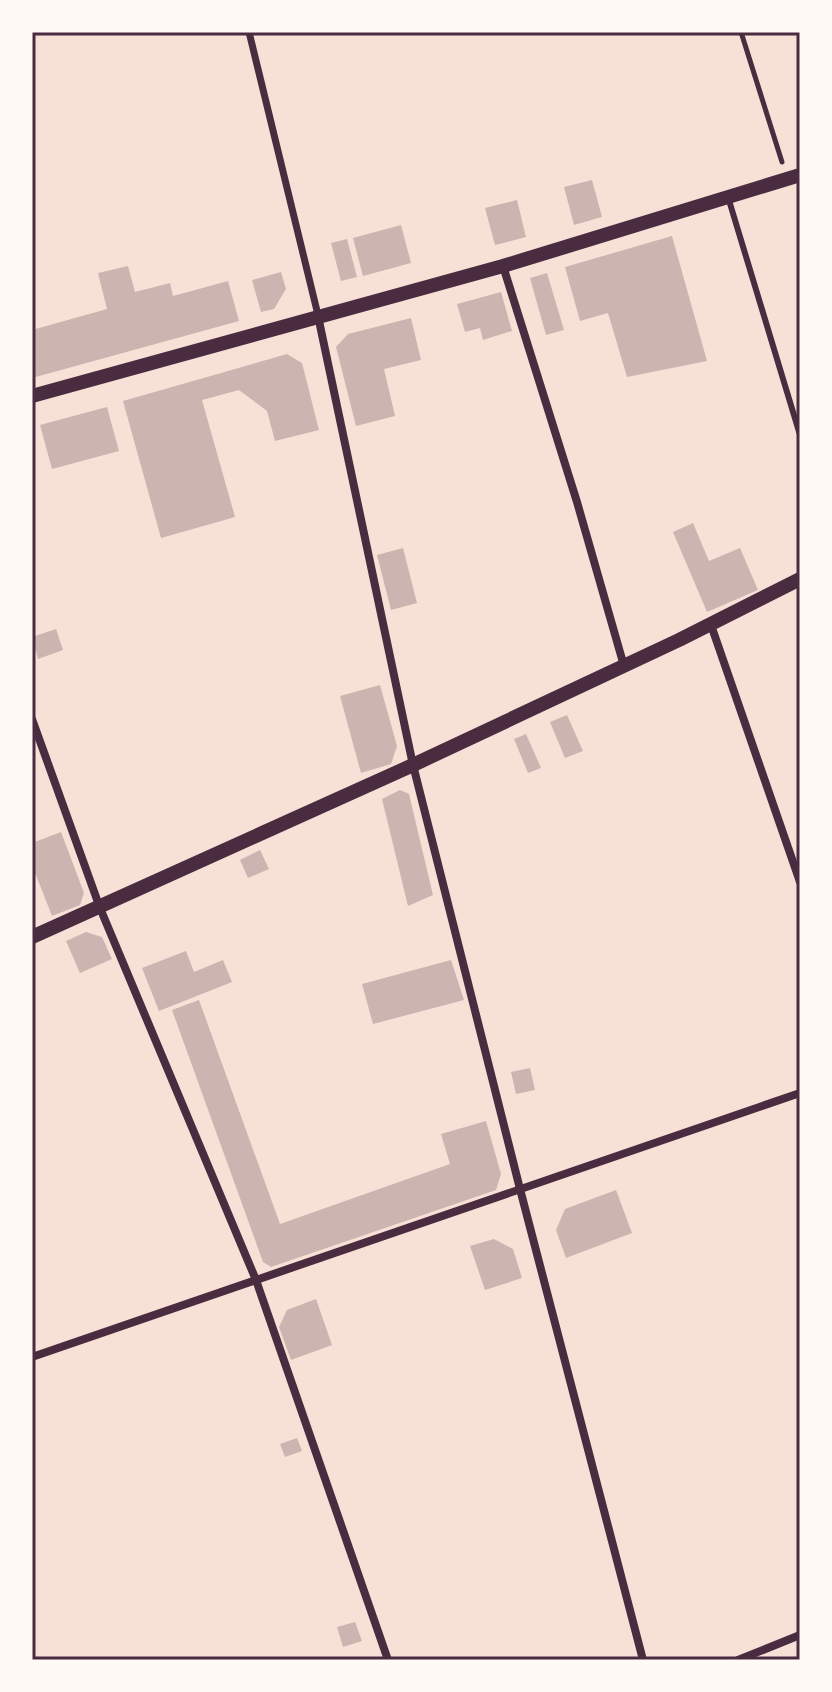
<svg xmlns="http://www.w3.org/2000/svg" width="832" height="1692" font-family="'Nunito Sans',sans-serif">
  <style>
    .building { fill: #ccb4b1 }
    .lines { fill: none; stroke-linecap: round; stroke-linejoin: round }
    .path { stroke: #4a2c40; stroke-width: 5 }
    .service { stroke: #4a2c40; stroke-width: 6 }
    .pedestrian { stroke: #4a2c40; stroke-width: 7 }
    .minor { stroke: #4a2c40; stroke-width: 8 }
    .tertiary { stroke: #4a2c40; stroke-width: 14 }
    .neatline { fill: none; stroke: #4a2c40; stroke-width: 3 }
  </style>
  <rect width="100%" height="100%" fill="#f7e1d7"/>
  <g class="building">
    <polygon points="592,180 602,217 574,225 564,187"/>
    <polygon points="517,200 526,237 495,245 485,208"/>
    <polygon points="401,225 411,263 363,276 353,238"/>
    <polygon points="672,236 707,361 627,377 608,313 580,321 565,267"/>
    <polygon points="347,239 357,277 341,281 331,243"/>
    <polygon points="128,266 135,292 170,283 173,296 228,281 239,321 32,378 32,330 107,309 98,273"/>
    <polygon points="281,272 286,289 274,309 261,312 252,280"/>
    <polygon points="547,273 564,330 546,335 530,278"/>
    <polygon points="501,292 512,331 483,340 480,328 465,332 457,304"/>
    <polygon points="411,318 421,360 384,369 395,416 356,426 336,347 348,334"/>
    <polygon points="287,354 302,363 319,430 275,441 267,411 239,390 202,400 235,517 161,538 123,401"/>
    <polygon points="107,407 119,451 52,469 40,425"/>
    <polygon points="693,523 709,561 740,548 758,590 707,612 673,532"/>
    <polygon points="403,548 417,603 391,610 377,555"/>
    <polygon points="56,629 63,650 38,659 32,637"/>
    <polygon points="380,685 397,746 391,764 361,773 340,696"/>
    <polygon points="567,715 583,751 565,758 550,722"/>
    <polygon points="526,734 541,768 528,773 514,739"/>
    <polygon points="400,790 409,794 433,895 408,906 382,799"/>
    <polygon points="61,832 84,893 80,905 52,916 32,865 32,843"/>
    <polygon points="260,850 269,869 248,878 240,860"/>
    <polygon points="86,932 102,937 112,959 80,973 66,941"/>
    <polygon points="186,951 194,972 223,960 232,982 159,1011 142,968"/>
    <polygon points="451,960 464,1000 373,1024 362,984"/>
    <polygon points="199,1000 280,1224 450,1164 441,1134 486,1121 501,1174 496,1190 271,1267 263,1262 172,1010"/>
    <polygon points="530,1068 535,1090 516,1094 511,1072"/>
    <polygon points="616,1190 632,1233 566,1258 556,1230 565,1209"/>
    <polygon points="494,1239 513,1249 522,1278 485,1290 470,1246"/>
    <polygon points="316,1299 332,1345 291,1360 279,1327 287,1310"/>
    <polygon points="297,1438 302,1451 285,1457 280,1444"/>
    <polygon points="355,1622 362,1641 343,1647 337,1627"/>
  </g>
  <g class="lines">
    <polyline class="path" points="741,32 782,162"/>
    <polyline class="service" points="728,197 800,435"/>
    <polyline class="pedestrian" points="249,32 318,315"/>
    <g class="minor">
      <polyline points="503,266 577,502 624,666"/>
      <polyline points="318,316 413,765 520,1189 643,1660"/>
      <polyline points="711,625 800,882"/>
      <polyline points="32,719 100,908 256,1280 388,1660"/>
      <polyline points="32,1357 800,1093"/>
      <polyline points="738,1660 800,1635"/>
    </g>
    <g class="tertiary">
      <polyline points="32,396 503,266 800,175"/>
      <polyline points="32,937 413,765 679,640 800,579"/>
    </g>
  </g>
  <rect width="832" height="1692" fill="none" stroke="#fffaf5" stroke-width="68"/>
  <rect x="34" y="34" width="764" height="1624" class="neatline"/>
</svg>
